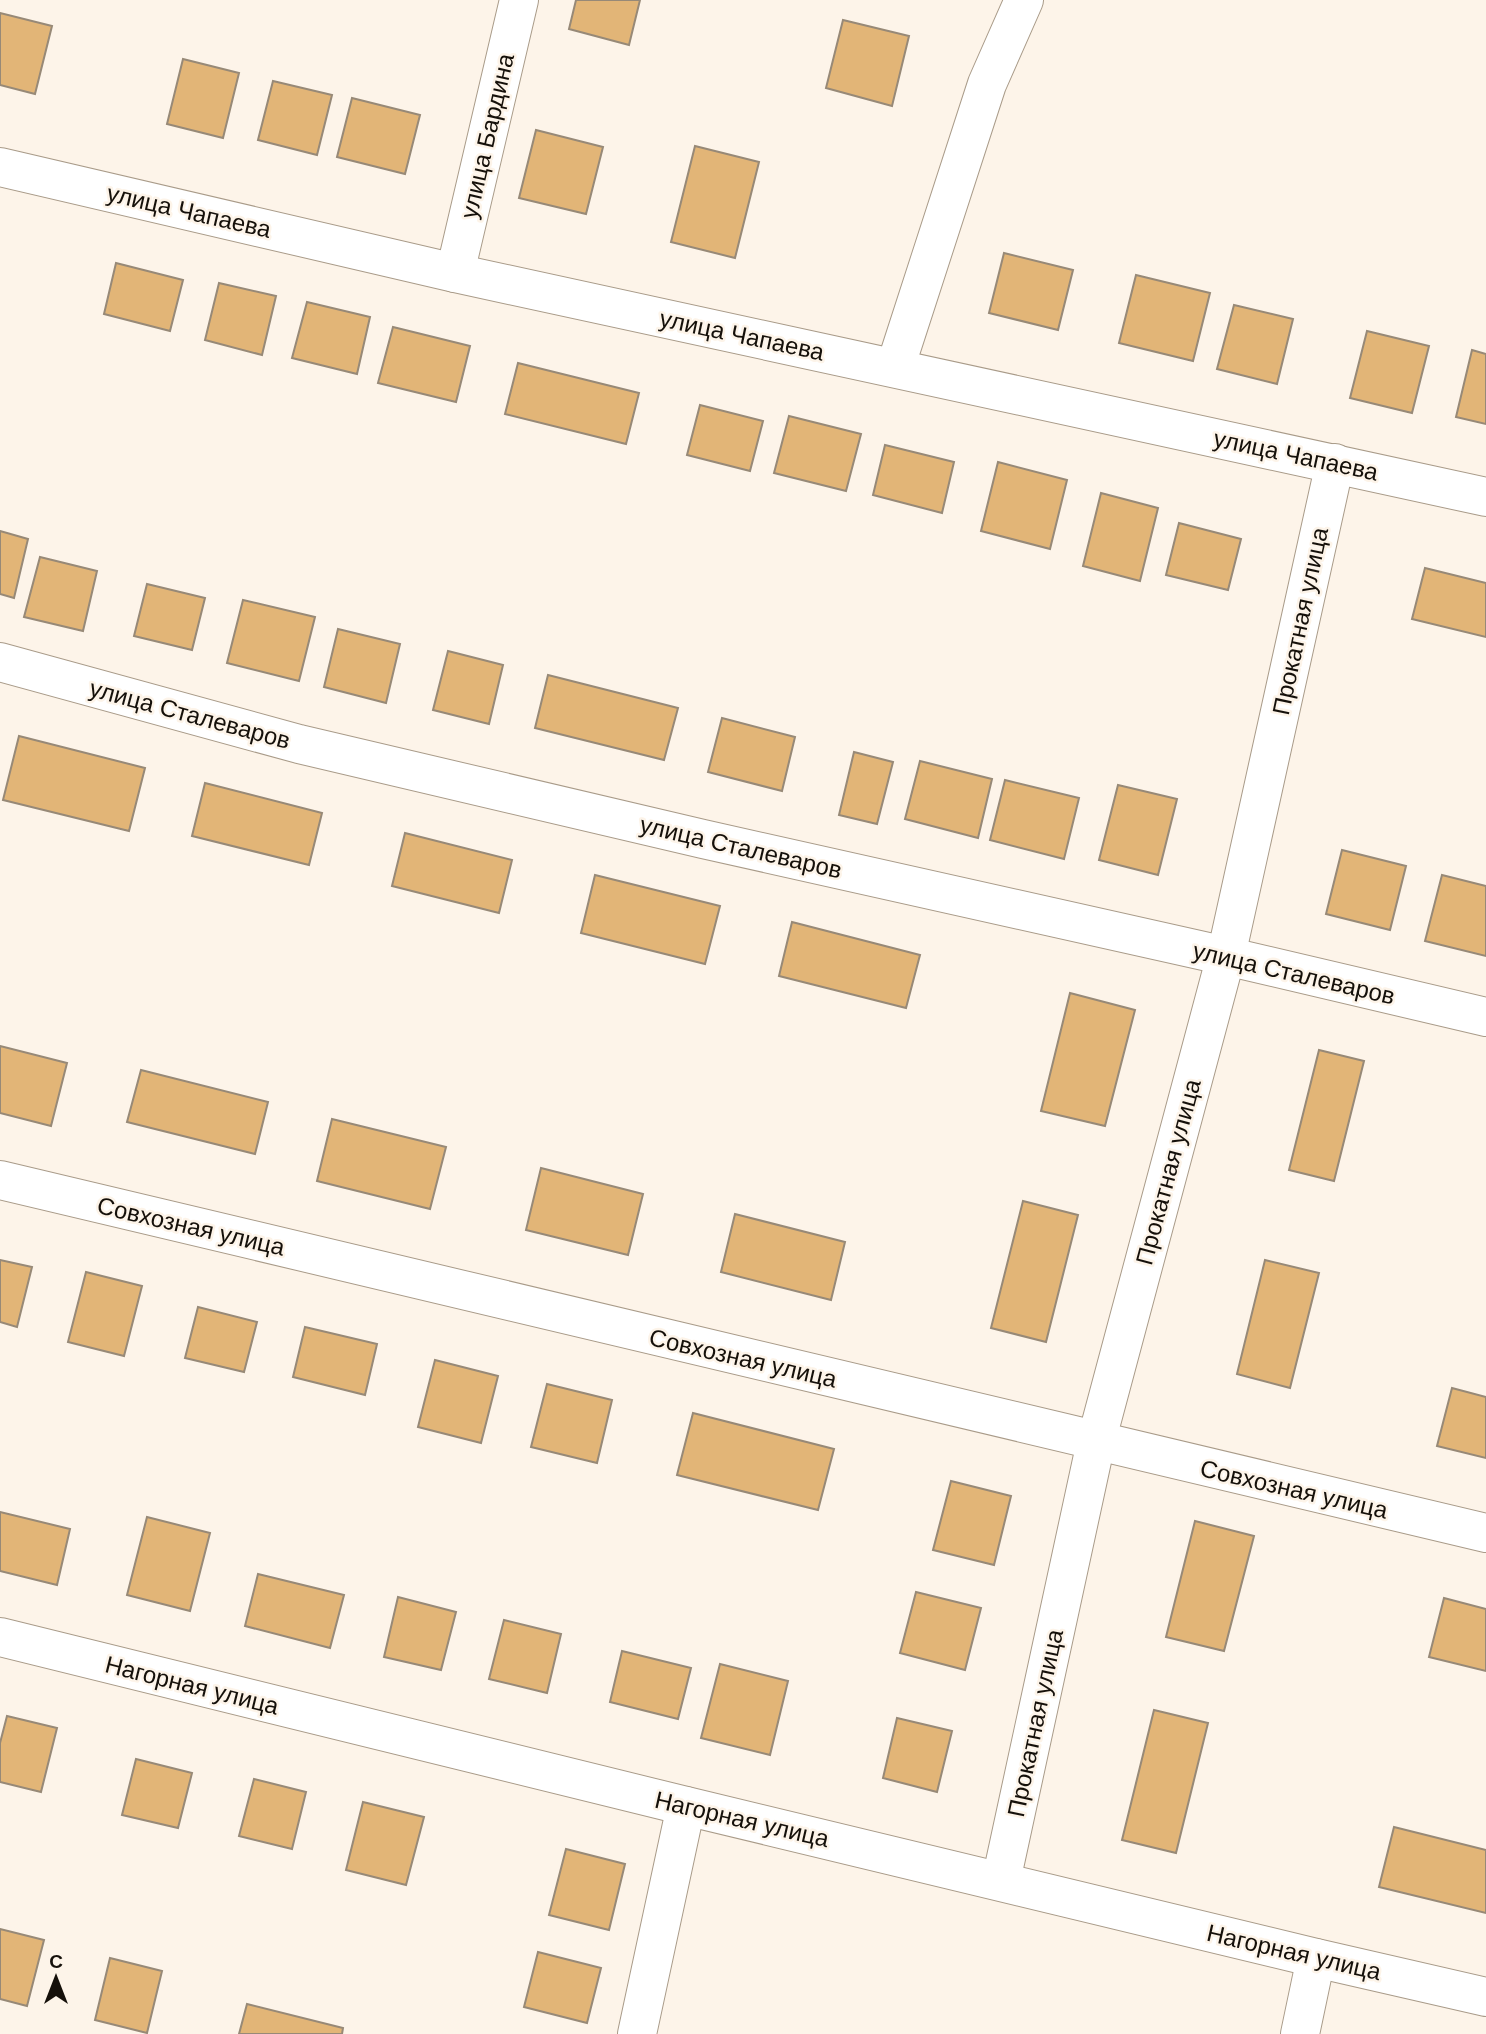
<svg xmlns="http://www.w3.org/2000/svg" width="1486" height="2034" font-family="Arial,sans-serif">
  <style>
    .building { fill: #e2b577; stroke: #978977; stroke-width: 2 }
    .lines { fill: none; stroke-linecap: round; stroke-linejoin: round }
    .minor-casing { stroke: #a99b89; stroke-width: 40 }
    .minor { stroke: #fff; stroke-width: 38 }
    .labels { text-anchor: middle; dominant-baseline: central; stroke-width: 5; stroke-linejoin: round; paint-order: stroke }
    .street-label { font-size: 24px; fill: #15100a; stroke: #fdf4e9 }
  </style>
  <rect width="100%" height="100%" fill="#fdf4e9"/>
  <g class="building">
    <polygon points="576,0 640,0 629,45 569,29"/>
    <polygon points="0,13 52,26 35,94 0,85"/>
    <polygon points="843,20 909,36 892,106 826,88"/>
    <polygon points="183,59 239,73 223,138 167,124"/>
    <polygon points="273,81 332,95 317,155 258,140"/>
    <polygon points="352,98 420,115 405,174 337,157"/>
    <polygon points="536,130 603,147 586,214 519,198"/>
    <polygon points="695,146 759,162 735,258 671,242"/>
    <polygon points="1004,253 1073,270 1058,330 989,313"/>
    <polygon points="116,263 183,280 170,331 104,314"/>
    <polygon points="1136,275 1210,293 1193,361 1119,343"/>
    <polygon points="219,283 276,296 262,355 205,340"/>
    <polygon points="307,302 370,317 357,374 292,358"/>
    <polygon points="1234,305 1293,319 1277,384 1217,369"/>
    <polygon points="393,327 470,346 456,402 378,383"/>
    <polygon points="1367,331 1429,346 1412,413 1350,398"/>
    <polygon points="1472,350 1486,354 1486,424 1456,417"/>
    <polygon points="518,363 639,393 626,444 505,414"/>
    <polygon points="700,405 763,421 750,471 687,455"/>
    <polygon points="789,416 861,434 846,491 774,473"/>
    <polygon points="885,445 954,462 942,513 873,495"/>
    <polygon points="998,462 1067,480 1050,549 981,531"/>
    <polygon points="1101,493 1158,508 1140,581 1083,566"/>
    <polygon points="1179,523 1241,539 1228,590 1166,575"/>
    <polygon points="0,531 28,539 14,598 0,594"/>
    <polygon points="40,557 97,571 83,631 24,617"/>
    <polygon points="1425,568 1486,583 1486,637 1412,619"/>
    <polygon points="147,584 205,598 192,650 134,636"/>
    <polygon points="243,600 315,617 299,681 227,663"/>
    <polygon points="338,629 400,644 386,703 324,687"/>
    <polygon points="448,651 503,665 489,724 433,710"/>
    <polygon points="548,675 678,708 664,760 535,728"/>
    <polygon points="722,718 795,737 782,791 708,772"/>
    <polygon points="19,736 145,768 129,831 3,800"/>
    <polygon points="854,752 893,762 877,824 839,815"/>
    <polygon points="920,761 992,779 978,838 905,819"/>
    <polygon points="1005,780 1079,798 1064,859 990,840"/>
    <polygon points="205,783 322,813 309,865 192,836"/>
    <polygon points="1118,785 1177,799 1158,875 1099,860"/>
    <polygon points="405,833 512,860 499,913 392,886"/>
    <polygon points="1342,850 1406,866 1390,930 1326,914"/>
    <polygon points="595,875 720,906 705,964 581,933"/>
    <polygon points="1442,875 1486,886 1486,956 1425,941"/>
    <polygon points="792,922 920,955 906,1008 779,976"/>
    <polygon points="1070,993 1135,1010 1105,1126 1041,1111"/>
    <polygon points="0,1046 67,1063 51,1126 0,1113"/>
    <polygon points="1319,1050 1364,1061 1334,1181 1289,1170"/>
    <polygon points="141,1070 268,1102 255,1154 127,1122"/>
    <polygon points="332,1119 446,1147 430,1209 317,1181"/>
    <polygon points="541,1168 643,1194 628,1255 526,1230"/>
    <polygon points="1023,1201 1078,1215 1046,1342 991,1328"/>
    <polygon points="735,1214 845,1242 831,1300 721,1272"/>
    <polygon points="0,1260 32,1267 17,1327 0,1322"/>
    <polygon points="1265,1260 1319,1273 1290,1388 1237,1374"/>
    <polygon points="86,1272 142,1286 124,1356 68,1342"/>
    <polygon points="198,1307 257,1322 244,1372 185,1358"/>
    <polygon points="305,1327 377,1344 365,1395 293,1377"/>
    <polygon points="435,1360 498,1376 481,1443 418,1427"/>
    <polygon points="547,1384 612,1400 597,1463 531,1447"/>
    <polygon points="1452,1388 1486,1397 1486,1458 1437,1446"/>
    <polygon points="693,1413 834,1449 818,1510 677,1475"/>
    <polygon points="951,1481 1011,1496 994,1565 933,1550"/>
    <polygon points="0,1512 70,1529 57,1585 0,1571"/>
    <polygon points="147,1517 210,1533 190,1611 127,1595"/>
    <polygon points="1195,1521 1254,1536 1224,1651 1166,1637"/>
    <polygon points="258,1574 344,1595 330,1648 245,1626"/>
    <polygon points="916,1592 981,1608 965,1670 900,1653"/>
    <polygon points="398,1597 456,1612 441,1670 384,1657"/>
    <polygon points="1444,1598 1486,1609 1486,1671 1429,1657"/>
    <polygon points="504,1620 561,1634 547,1693 489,1679"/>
    <polygon points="622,1651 691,1668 678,1719 610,1702"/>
    <polygon points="720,1664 788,1681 770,1755 701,1738"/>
    <polygon points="1154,1710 1208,1723 1176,1853 1122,1840"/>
    <polygon points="7,1716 57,1728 41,1792 0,1782 0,1743"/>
    <polygon points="897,1718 952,1731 937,1792 883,1778"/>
    <polygon points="136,1759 192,1773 178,1828 122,1815"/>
    <polygon points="254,1779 306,1792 292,1849 239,1836"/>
    <polygon points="363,1802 424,1817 406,1885 346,1870"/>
    <polygon points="1394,1827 1486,1850 1486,1913 1379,1887"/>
    <polygon points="566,1849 625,1864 609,1930 549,1915"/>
    <polygon points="0,1929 44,1940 27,2006 0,1999"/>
    <polygon points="538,1952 601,1968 587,2023 524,2007"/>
    <polygon points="110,1958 162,1971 147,2033 95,2020"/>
    <polygon points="247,2004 343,2028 342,2034 239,2034"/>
  </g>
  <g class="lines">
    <defs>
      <g id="minor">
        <polyline points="0,167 455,273 1486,497"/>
        <polyline points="455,273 519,0"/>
        <polyline points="895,368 987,84 1024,0"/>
        <polyline points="0,662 299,744 703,839 1226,956 1486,1017"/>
        <polyline points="0,1180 1486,1533"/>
        <polyline points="0,1637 686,1806 1316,1958 1486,1997"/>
        <polyline points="1001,1881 1096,1442 1226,956 1335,463"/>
        <polyline points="637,2034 686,1806"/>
        <polyline points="1300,2034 1316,1958"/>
      </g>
    </defs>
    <use href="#minor" class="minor-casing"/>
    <use href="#minor" class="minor"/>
  </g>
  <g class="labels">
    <g class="street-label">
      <text transform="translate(487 136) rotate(-77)">улица Бардина</text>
      <text transform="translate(189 211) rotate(13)">улица Чапаева</text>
      <text transform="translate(742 335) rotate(12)">улица Чапаева</text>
      <text transform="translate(1296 455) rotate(12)">улица Чапаева</text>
      <text transform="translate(1300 621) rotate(-78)">Прокатная улица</text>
      <text transform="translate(190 714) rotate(15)">улица Сталеваров</text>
      <text transform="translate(741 847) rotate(13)">улица Сталеваров</text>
      <text transform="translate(1294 973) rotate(13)">улица Сталеваров</text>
      <text transform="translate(1168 1172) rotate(-75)">Прокатная улица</text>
      <text transform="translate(191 1226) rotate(13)">Совхозная улица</text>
      <text transform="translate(743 1358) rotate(13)">Совхозная улица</text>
      <text transform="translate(1294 1489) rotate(13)">Совхозная улица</text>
      <text transform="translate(192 1685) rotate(14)">Нагорная улица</text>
      <text transform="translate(1035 1723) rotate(-78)">Прокатная улица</text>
      <text transform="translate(742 1819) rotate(13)">Нагорная улица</text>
      <text transform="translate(1294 1952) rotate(13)">Нагорная улица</text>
    </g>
  </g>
  <g transform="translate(56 1978)" stroke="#fdf4e9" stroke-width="5" paint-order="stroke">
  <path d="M0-5L12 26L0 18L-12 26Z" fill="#15100a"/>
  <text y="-10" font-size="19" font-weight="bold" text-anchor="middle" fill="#15100a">С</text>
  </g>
</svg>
